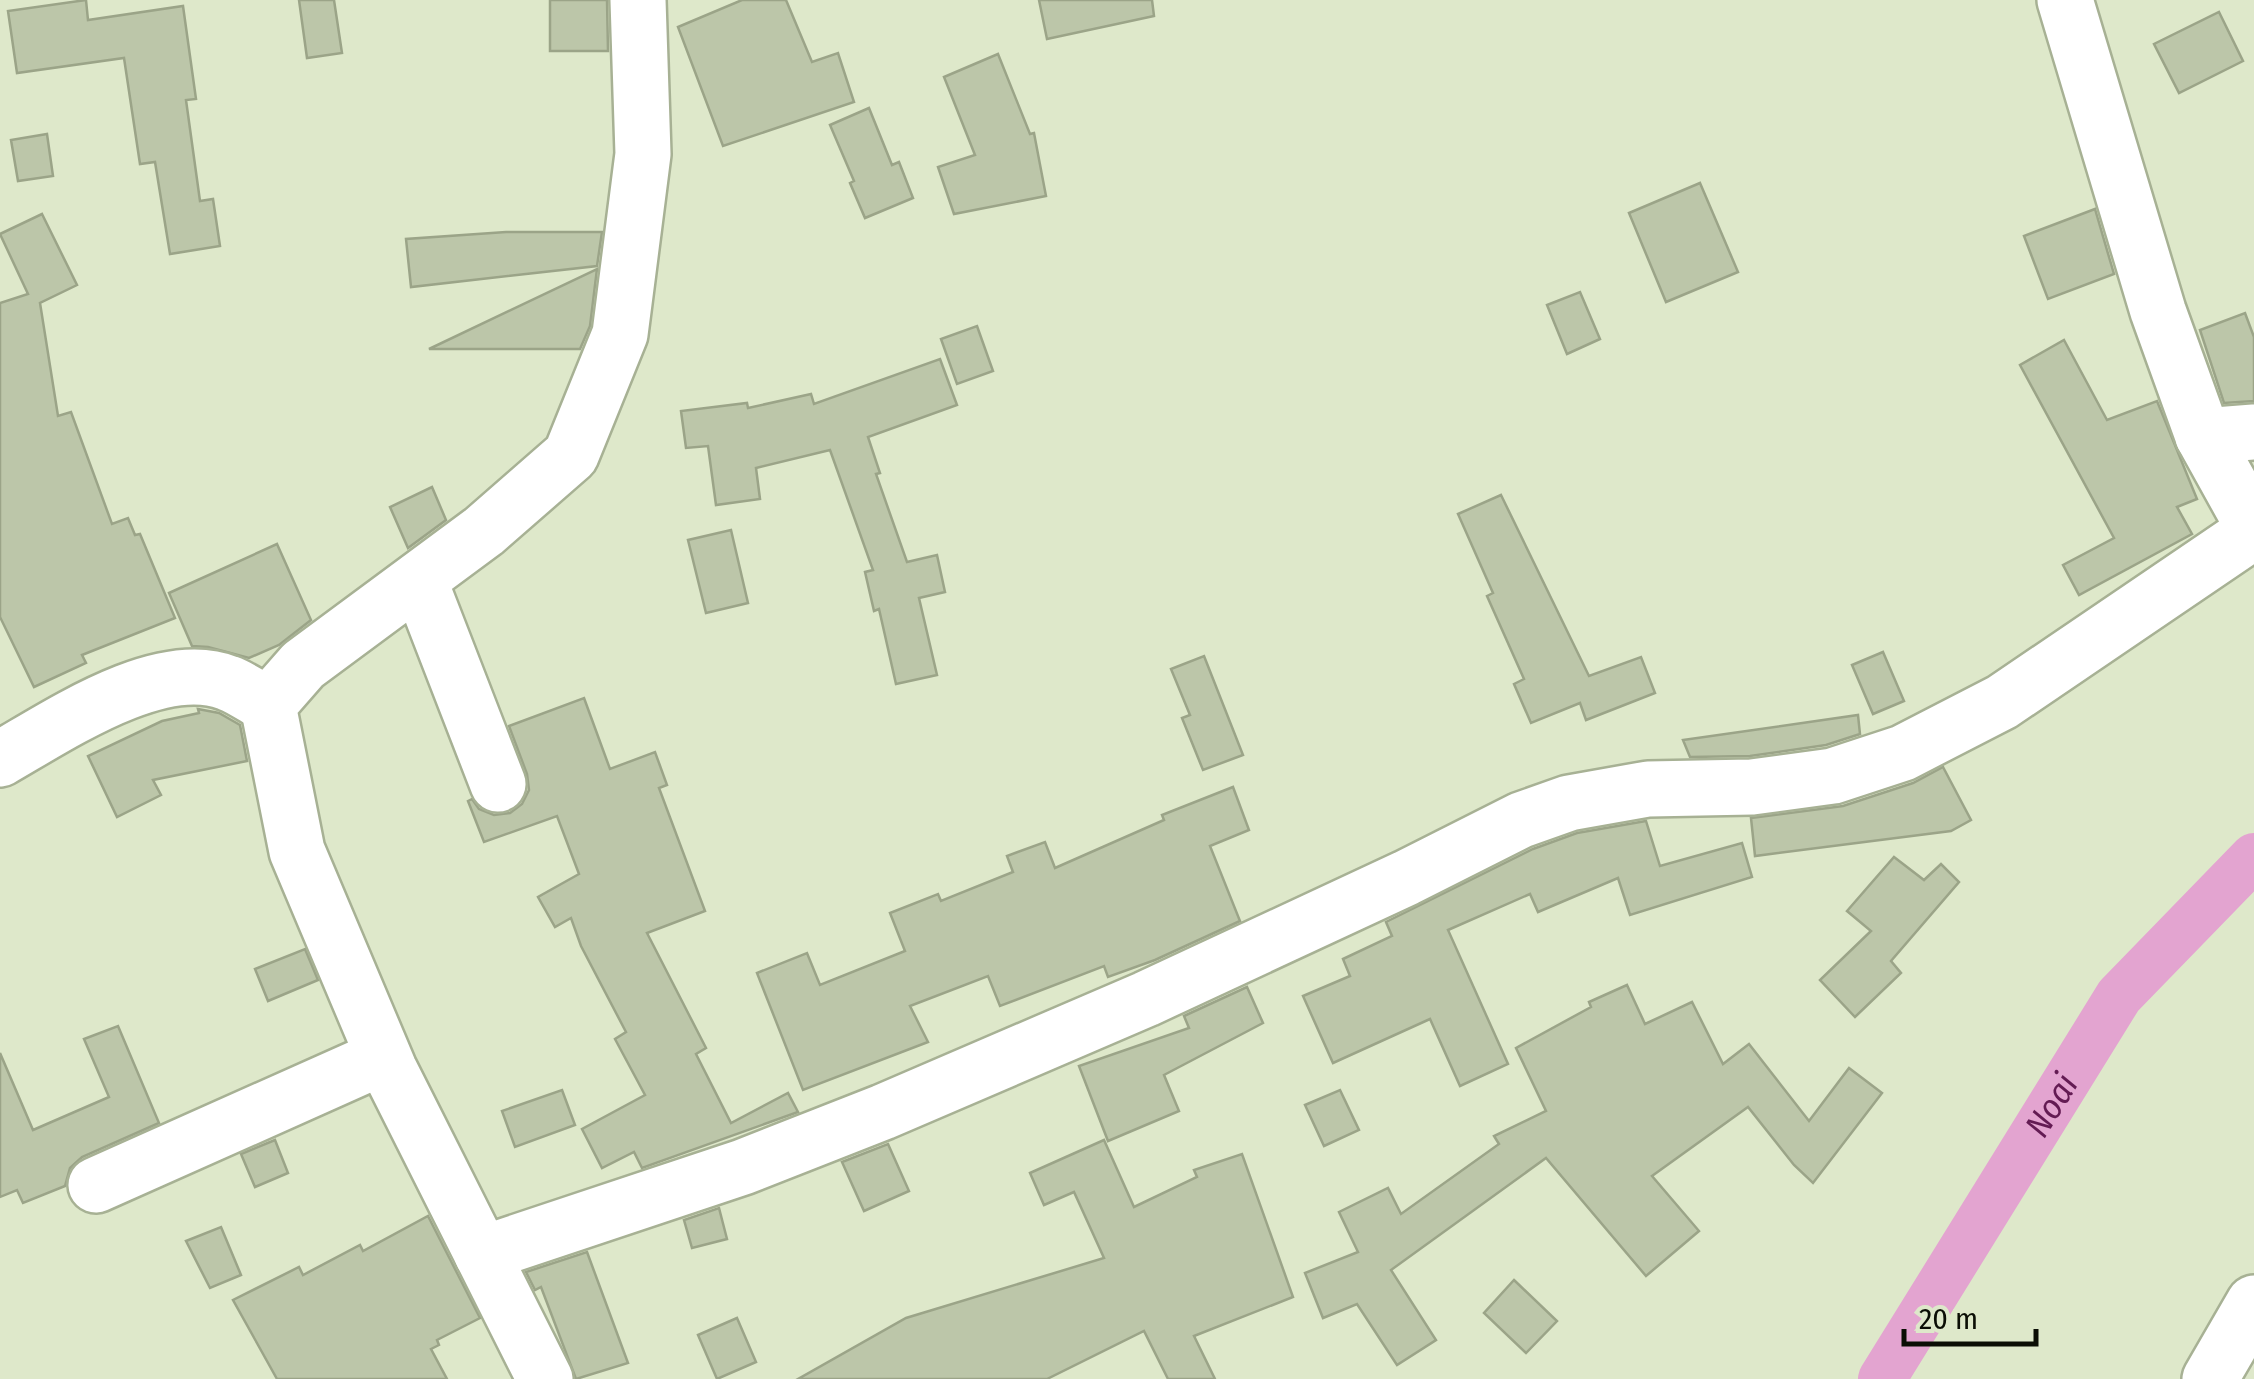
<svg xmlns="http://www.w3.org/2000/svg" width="2254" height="1379" font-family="'Fira Sans Condensed',sans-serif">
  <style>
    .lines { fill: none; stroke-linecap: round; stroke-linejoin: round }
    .canal { stroke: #e3a4d0; stroke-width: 48 }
    .building { fill: #bcc6a9; stroke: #9ba488; stroke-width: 2.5 }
    .minor-casing { stroke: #a7b194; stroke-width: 60 }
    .minor { stroke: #fff; stroke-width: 55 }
    .labels { text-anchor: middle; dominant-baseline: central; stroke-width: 10; stroke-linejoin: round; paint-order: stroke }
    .water-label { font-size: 35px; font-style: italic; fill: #631b53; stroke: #dee8ca }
  </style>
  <rect width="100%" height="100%" fill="#dee8ca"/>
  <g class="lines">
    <path class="canal" id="s1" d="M1882,1379L2119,996L2254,857"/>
  </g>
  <g class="building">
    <polygon points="86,0 88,20 183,6 196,99 186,100 200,201 213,199 220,246 170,254 155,162 140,164 124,58 17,73 8,11"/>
    <polygon points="299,0 334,0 342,53 307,58"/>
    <polygon points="550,0 607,0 608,51 550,51"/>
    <polygon points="742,0 786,0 812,62 838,53 854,102 723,146 678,27"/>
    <polygon points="1039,0 1152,0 1154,16 1047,39"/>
    <polygon points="2219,12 2243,61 2179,93 2154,44"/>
    <polygon points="998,54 1030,134 1034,133 1046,196 954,214 938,167 975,155 944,77"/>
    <polygon points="869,108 892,165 899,162 913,198 865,218 850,183 854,181 830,125"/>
    <polygon points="47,134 53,176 18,181 11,140"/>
    <polygon points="1700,183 1738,272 1666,302 1629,213"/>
    <polygon points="2095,209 2114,274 2048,299 2024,236"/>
    <polygon points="42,214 77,285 40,303 58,416 71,412 112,524 128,518 135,535 140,534 175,618 82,655 86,663 34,687 0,617 0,303 28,294 0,234"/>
    <polygon points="506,232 602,232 597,266 411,287 406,239"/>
    <polygon points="597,269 590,326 580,349 429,349"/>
    <polygon points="1580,292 1600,339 1567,354 1547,305"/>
    <polygon points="2245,313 2254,337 2254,401 2224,403 2200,330"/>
    <polygon points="977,326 993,371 957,384 941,339"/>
    <polygon points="2064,340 2107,420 2157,401 2197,499 2177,507 2192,534 2079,595 2063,565 2114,538 2020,365"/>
    <polygon points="940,359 957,405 868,437 880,473 876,474 907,562 937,555 945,592 919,598 937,675 896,684 879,609 874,611 865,572 873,570 830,450 756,468 760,499 716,505 708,446 686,448 681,411 747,403 748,408 811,394 814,404"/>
    <polygon points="432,487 446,520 408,548 390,507"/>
    <polygon points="1501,495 1589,676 1641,657 1655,693 1586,720 1580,703 1531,723 1514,684 1524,679 1487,596 1493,593 1458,514"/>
    <polygon points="731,530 748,603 706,613 688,540"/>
    <polygon points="277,544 311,620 279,645 249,658 208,647 192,646 169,593"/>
    <polygon points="1883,652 1904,701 1873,714 1852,665"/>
    <polygon points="1204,656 1243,755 1203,770 1182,718 1190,715 1171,669"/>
    <polygon points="584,698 610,769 655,752 667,785 659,788 705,911 647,933 706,1048 696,1054 731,1123 788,1093 798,1112 642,1168 634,1152 602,1168 582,1129 645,1095 615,1039 626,1032 581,946 571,918 555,927 538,897 579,874 557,816 484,842 468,801 472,799 479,809 494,815 510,813 522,804 529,790 527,774 509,726"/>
    <polygon points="198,709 219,713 240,725 247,761 153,780 161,795 117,817 88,756 162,721 199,713"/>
    <polygon points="1858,715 1860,734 1826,745 1750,756 1690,757 1683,740"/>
    <polygon points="1943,767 1971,820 1951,831 1755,856 1751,818 1843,806 1913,783"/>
    <polygon points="1233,787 1249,830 1210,846 1240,921 1155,960 1108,977 1104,966 1000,1006 988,976 910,1006 928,1042 803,1090 757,973 807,953 820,985 905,951 890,913 938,894 941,901 1013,872 1007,856 1045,842 1055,868 1164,820 1162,815"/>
    <polygon points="1646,821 1660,866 1742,843 1752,877 1630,915 1618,878 1538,912 1530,894 1448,930 1508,1064 1460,1086 1430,1019 1333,1063 1303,996 1350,976 1343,959 1392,936 1386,922 1533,849 1577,833"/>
    <polygon points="1894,857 1924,880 1941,864 1959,882 1891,961 1901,973 1855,1017 1820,980 1871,931 1847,911"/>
    <polygon points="305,949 318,980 268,1001 255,969"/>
    <polygon points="1627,985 1645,1024 1692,1002 1723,1064 1749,1044 1809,1121 1849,1068 1882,1093 1813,1183 1794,1165 1748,1107 1652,1176 1699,1231 1646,1276 1546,1158 1391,1270 1436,1340 1397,1365 1357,1304 1323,1318 1305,1273 1358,1252 1339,1212 1388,1188 1401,1214 1499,1144 1494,1136 1546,1111 1516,1048 1591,1007 1589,1002"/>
    <polygon points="1247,987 1263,1023 1164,1075 1179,1111 1108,1141 1079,1066 1189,1028 1184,1016"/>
    <polygon points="118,1026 159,1123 82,1157 70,1168 65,1186 23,1203 17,1190 0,1197 0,1053 33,1130 109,1097 84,1039"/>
    <polygon points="562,1090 575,1125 515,1147 502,1111"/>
    <polygon points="1340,1090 1359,1130 1324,1146 1305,1105"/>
    <polygon points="275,1140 288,1173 255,1187 241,1154"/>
    <polygon points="1104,1140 1134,1207 1197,1177 1194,1170 1242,1154 1293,1297 1194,1336 1215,1379 1168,1379 1144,1331 1047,1379 798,1379 906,1318 1104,1258 1074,1192 1044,1205 1030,1173"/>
    <polygon points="888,1144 909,1191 864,1211 842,1162"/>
    <polygon points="719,1208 727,1239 692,1248 684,1220"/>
    <polygon points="428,1216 480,1318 437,1340 439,1345 431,1349 447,1379 277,1379 233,1300 299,1267 303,1275 360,1245 363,1251"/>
    <polygon points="221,1227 241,1275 210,1288 186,1241"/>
    <polygon points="587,1252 628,1363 576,1379 541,1287 535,1290 526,1272"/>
    <polygon points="1514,1280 1557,1321 1526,1353 1484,1313"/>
    <polygon points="737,1318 756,1362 717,1379 698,1335"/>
  </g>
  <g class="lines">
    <defs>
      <g id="minor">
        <polyline points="2065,0 2158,311 2203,436 2254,528"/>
        <polyline points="2203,436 2254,432"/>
        <polyline points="419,580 498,784"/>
        <path d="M0,759C58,726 160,656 228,683C242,688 255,698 268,705"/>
        <polyline points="96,1185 383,1057"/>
        <polyline points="482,1254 743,1167 883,1112 1146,999 1406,878 1521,820 1569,803 1648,789 1752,787 1833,776 1903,753 2002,702 2254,531"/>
        <polyline points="545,1379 389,1069 297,851 268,705 303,665 484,531 571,455 620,334 643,154 638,0"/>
        <polyline points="2210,1379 2254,1303"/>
      </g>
    </defs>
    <use href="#minor" class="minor-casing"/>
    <use href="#minor" class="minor"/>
  </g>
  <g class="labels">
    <g class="water-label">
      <text stroke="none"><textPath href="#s1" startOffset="322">Noai</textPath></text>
    </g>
  </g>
  <path d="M1904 1329v15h132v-15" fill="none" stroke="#0b0e05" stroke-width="5"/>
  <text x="1919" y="1329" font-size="30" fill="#0b0e05" stroke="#dee8ca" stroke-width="8" paint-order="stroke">20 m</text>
</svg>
